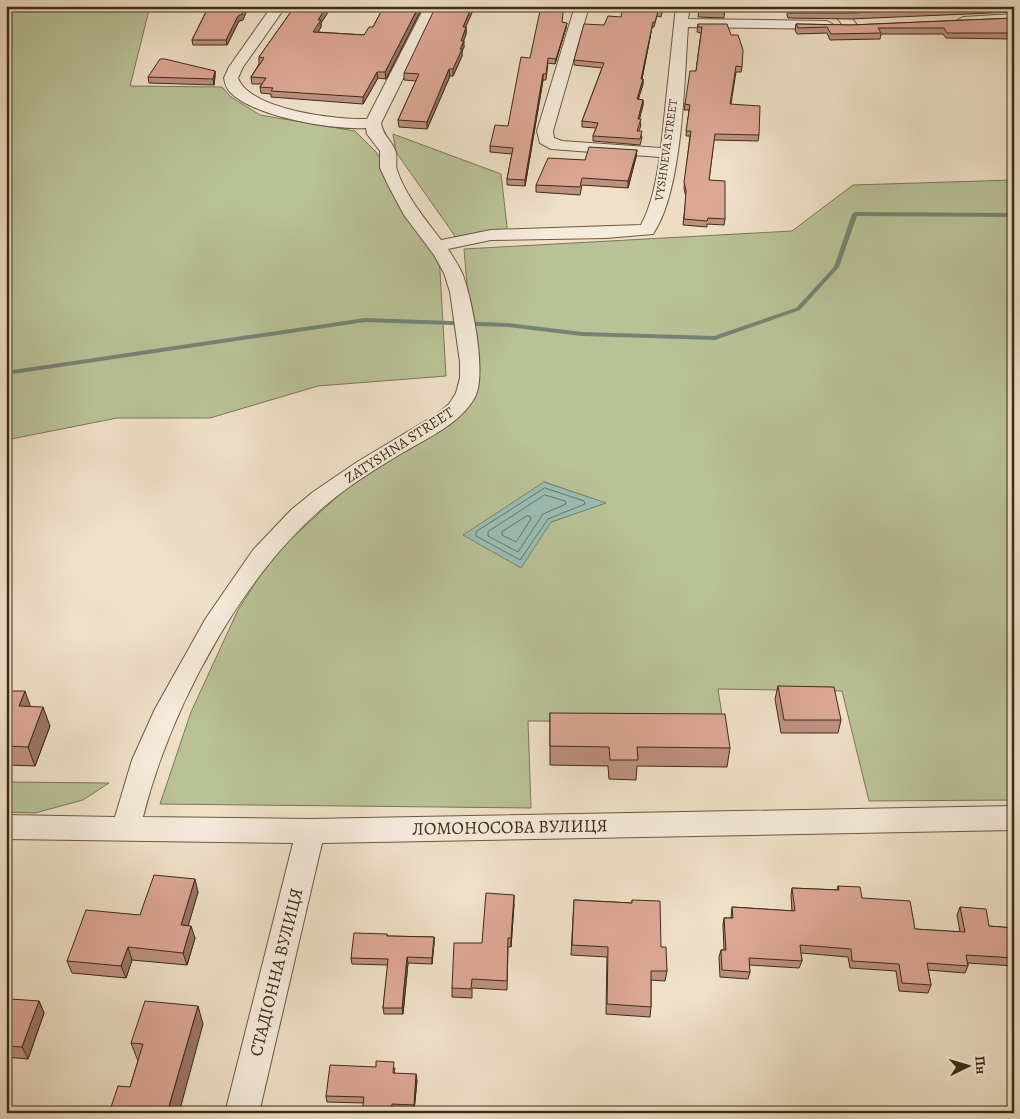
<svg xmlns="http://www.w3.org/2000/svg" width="1020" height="1119" font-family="Alegreya,serif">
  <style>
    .green { fill: #b8c296; stroke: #7a7756; fill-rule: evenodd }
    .water { fill: #9abdb3; stroke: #748375 }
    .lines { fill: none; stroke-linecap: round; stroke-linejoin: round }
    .shore { stroke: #6b7465; stroke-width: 1 }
    .stream { fill: #748375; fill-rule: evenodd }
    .minor-casing { stroke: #695943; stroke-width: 2 }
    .minor { fill: #f5ebdb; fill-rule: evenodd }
    .wall { fill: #be9081; stroke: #3c2c17 }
    .shaded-wall { fill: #9b7569; stroke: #3c2c17 }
    .building { fill: #dda796; stroke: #3c2c17 }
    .labels { text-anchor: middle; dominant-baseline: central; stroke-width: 4; stroke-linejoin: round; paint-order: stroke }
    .far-street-label { font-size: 12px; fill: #3c2c17; stroke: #f5ebdb }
    .street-label { font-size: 15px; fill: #3c2c17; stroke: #f5ebdb }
    .near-street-label { font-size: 18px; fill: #3c2c17; stroke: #f5ebdb }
  </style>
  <rect width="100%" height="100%" fill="#efe0c8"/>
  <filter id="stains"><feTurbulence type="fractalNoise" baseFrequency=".004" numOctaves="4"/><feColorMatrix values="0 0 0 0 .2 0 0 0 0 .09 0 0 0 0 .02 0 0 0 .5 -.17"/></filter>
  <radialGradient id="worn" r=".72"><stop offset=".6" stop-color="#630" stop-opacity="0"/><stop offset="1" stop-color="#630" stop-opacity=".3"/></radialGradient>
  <g class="green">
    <polygon points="6,6 150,6 130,86 222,87 231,97 260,115 355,131 376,152 439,254 446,376 318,386 210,418 117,418 6,440"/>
    <polygon points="393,134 501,174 508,235 457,239 396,152"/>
    <path d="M1014,180V800L869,801L842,691L718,689L723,722L528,721L531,808L160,804L191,712L238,610L273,555L349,486L476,392L464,249L792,231L853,185ZM544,482L605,503L551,522Z"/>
    <polygon points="6,782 109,783 83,800 35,813 6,812"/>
  </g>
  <polygon class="water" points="544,482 606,503 551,522 521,568 463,535"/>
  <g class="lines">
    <g class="shore">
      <polygon points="545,488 584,501 585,504 548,519 520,560 476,536 476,532"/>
      <polygon points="545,495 565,501 566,504 543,514 518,552 488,536 488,532"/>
      <polygon points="527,516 530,516 531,519 516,542 502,535 502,532"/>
    </g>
    <polygon class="stream" points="855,212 1014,213 1014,217 857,216 839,267 800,310 715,340 582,336 508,327 365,322 6,375 6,371 365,318 508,323 582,332 714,336 796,308 834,267 852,214"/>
    <defs>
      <g id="minor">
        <path d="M272,6H286L243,67L238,78C250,110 337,120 367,119L425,6H439L381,123C384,138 391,139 395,150C398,156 395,164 397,170C405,195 425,219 441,240L491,230L641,225C652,204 656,181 660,157L551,149L540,143L537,131L575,6H589L553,131L554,138L562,141L661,148L676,6H690L688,19L827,21L834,25L827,29L688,27C684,81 683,191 653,234L606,238L491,240L448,249C453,257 459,266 463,275C472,300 487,374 475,397C460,424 429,437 404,452C382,465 361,478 341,493C247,563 171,705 143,817L310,819L1014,806V830L322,843L259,1113H225L293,843L6,839V815L115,817L132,760L155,709L206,618L253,550L291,510L313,492L357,462L437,414L449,404L456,393L460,378V362L450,292L444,273L434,255L404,215L388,185L380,168V151L367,134L366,128C332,130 254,117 230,92C226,88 225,83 224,78L229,67Z"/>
        <polygon points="828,6 842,6 857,25 855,28 845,28"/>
        <polygon points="1014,14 1014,22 963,25 956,21 963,17"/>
      </g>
    </defs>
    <use href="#minor" class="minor-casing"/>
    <use href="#minor" class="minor"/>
  </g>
  <g class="wall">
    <polygon points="209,6 243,20 239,21 227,45 193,45 192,40"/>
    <polygon points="295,6 332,6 321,23 321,27 318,32 364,35 373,27 384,6 423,6 386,79 378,78 363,104 271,97 271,94 261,93 260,87 262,84 252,84 251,77 259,64 259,57"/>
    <polygon points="475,6 465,27 466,27 466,34 463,41 464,47 462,51 462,56 453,76 450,76 427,129 399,127 398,120 416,81 404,80 404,73"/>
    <polygon points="664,6 661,17 657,16 654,27 652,27 642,79 643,79 643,84 638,99 643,100 643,105 639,119 641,125 639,131 642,137 640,145 593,141 593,136 596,128 582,127 582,121 602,68 574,65 574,60 604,25"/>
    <polygon points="699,6 725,6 724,18 698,17"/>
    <polygon points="810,6 1014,6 1014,12 850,19 788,18 787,15 787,10 812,9"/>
    <polygon points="1014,18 1014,39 946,38 943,34 881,34 880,39 830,40 827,33 797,34 795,30 796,24 851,25"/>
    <polygon points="563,22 566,28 555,64 548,63 546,80 543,80 525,186 507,185 507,179 512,154 490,152 490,146 508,126 530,58"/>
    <polygon points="698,24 742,67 741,72 736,72 731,104 759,135 758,141 714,140 709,180 725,219 724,225 707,224 707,227 683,225 686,197 684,188 690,136 686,136 689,110 684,110 685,104 696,71 701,33 697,32"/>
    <polygon points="215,71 215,76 214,85 149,83 148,77"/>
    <polygon points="637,150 636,157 628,188 582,185 580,195 536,192 536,185 585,160"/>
    <polygon points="778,686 841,720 838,733 781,733 775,699"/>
    <polygon points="6,691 31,707 50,726 35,766 6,765"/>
    <polygon points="550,713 730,748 727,767 637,766 636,780 609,779 608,766 550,765"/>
    <polygon points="838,886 862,898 915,929 960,932 957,915 960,907 989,926 1014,928 1014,966 968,963 968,966 965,973 928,970 931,985 928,993 899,991 896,971 850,968 848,957 801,953 802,961 799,968 749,965 750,972 748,979 720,977 719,957 721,950 724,950 723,925 724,918 731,918 732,907 792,911 791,895 792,888 837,890"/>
    <polygon points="198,892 188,925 195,938 187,965 132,960 126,978 72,973 67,961 140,915"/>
    <polygon points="574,900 632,903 632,900 661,947 667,971 665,981 651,980 651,1007 650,1017 606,1014 607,957 571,955"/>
    <polygon points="514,904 511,947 508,947 507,990 472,988 472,998 452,997 452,988 482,943"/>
    <polygon points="387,934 388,936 434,937 434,943 432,964 408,963 403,1014 384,1014 383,1008 388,965 352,964 351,958"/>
    <polygon points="39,1001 44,1013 28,1059 6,1057 6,1012"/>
    <polygon points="203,1024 130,1087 138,1061 131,1043"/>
    <polygon points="395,1068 394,1073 417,1080 414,1111 393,1110 364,1103 327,1102 326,1096"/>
  </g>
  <g class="shaded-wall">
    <polygon points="246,6 249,6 243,20 239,21 227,45 226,40 238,16"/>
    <polygon points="327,6 332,6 321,23 321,27 314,38 313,32 318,20"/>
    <polygon points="419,6 423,6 386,79 385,72"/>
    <polygon points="472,6 475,6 463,33 463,27"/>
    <polygon points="653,22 652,27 641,84 641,79"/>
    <polygon points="567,23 566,28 555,64 556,59"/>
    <polygon points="466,27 466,34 462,46 464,41 464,47 462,51 462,56 453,76 453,69 461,41"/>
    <polygon points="449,69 450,76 427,129 427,122"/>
    <polygon points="215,71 215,76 214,85 213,79"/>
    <polygon points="377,72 378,78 363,104 363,97"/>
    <polygon points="543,74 543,80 525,186 525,180"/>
    <polygon points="643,79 643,84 637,104 637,99"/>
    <polygon points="643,100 643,105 638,125 638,119"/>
    <polygon points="637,150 636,157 628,188 628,181"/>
    <polygon points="6,592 11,605 6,617"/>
    <polygon points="25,691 32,711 19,706"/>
    <polygon points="43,707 50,726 35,766 28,747"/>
    <polygon points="195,879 198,892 185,937 181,925"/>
    <polygon points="514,895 514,904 511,947 511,938"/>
    <polygon points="191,926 195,938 187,965 183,953"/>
    <polygon points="434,937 434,943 432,964 432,958"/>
    <polygon points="128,947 132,960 126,978 121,966"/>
    <polygon points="407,957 408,963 403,1014 402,1008"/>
    <polygon points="39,1001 44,1013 28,1059 22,1047"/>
    <polygon points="198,1006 203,1024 179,1113 167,1113"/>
    <polygon points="416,1074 417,1080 414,1111 414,1105"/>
  </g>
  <g class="building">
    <polygon points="209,6 246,6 242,14 238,16 226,40 192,40"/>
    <polygon points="295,6 327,6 318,20 321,20 313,32 364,35 369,27 373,27 384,6 419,6 385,72 377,72 363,97 271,91 273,88 260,87 266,78 251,77 264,58 259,57"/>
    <polygon points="436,6 472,6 463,27 466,27 461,41 464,41 460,49 462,49 453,69 449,69 427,122 398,120 419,74 404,73"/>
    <polygon points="541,6 564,6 562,22 567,23 556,59 548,58 546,74 543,74 525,180 507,179 513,148 490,146 495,125 508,126 521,57 530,58"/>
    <polygon points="623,6 663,6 661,11 658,11 655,22 653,22 641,79 643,79 637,99 643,100 638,119 641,119 637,131 642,131 640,139 593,136 598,123 582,121 604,63 574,60 584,24 604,25 608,16 621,17"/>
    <polygon points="699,6 725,6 725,12 698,12"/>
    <polygon points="814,6 1014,6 851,13 789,13 787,10 816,9"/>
    <polygon points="1014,18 1014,33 947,33 944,28 878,28 881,33 831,34 827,27 798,28 796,24 851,25"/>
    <polygon points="698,24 727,24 731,35 738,35 743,50 742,67 736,66 730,104 760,106 759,135 715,134 709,180 725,181 725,219 708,218 707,221 684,219 686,191 684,182 691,131 686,131 690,105 685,104 690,71 696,71 702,27 698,27"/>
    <polygon points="160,59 165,59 215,71 213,79 148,77"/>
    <polygon points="589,147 637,150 628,181 582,178 580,187 536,185 548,158 585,160"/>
    <polygon points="778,686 834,687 841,720 784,720"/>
    <polygon points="6,691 25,691 19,706 43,707 28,747 6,746"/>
    <polygon points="550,713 725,714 730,748 637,747 638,760 610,760 609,747 550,746"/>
    <polygon points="154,875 195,879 181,925 191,926 183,953 128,947 121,966 67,961 86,910 140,915"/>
    <polygon points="838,886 860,887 862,898 910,901 915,929 965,932 960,907 986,909 989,926 1014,928 1014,958 966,955 968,966 927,963 931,985 902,983 899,964 852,961 851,949 800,945 802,961 749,958 750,972 722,970 721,950 726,950 724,918 733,918 732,907 795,911 792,888 839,890"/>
    <polygon points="486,893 514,895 511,938 508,938 507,981 472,979 471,989 452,988 454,943 482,943"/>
    <polygon points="574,900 632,903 632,900 660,901 661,947 666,947 667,971 651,971 651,1007 607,1004 608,947 572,945"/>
    <polygon points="354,933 387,934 387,936 434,937 432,958 407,957 402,1008 383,1008 388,959 351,958"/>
    <polygon points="11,999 39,1001 22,1047 6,1046 6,1012"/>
    <polygon points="145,1001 198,1006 167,1113 109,1113 118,1086 130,1087 143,1044 131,1043"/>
    <polygon points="376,1061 394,1062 393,1073 416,1074 414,1105 392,1104 391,1113 362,1113 364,1097 326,1096 330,1065 376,1067"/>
    <polygon points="574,1109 595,1110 595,1113 574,1113"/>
  </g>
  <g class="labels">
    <g class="far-street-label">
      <text transform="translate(666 150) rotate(-82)">VYSHNEVA STREET</text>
    </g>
    <g class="street-label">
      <text transform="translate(399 445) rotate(-33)">ZATYSHNA STREET</text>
    </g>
    <g class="near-street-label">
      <text transform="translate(510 827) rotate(-1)">ЛОМОНОСОВА ВУЛИЦЯ</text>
      <text transform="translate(276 972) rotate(-76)">СТАДІОННА ВУЛИЦЯ</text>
    </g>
  </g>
  <rect width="1020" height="1119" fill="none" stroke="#efe0c8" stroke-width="25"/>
  <rect x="8" y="8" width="1005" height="1104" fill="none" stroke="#3c2c17" stroke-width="2.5"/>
  <rect x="12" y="12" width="995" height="1094" fill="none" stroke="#3c2c17"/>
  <g transform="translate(968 1066) rotate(85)" stroke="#f5ebdb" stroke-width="4" paint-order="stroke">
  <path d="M0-4L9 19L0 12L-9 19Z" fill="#3c2c17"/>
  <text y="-8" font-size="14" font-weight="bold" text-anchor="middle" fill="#3c2c17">Пн</text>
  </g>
  <rect width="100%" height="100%" filter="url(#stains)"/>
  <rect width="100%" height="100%" fill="url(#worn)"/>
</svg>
